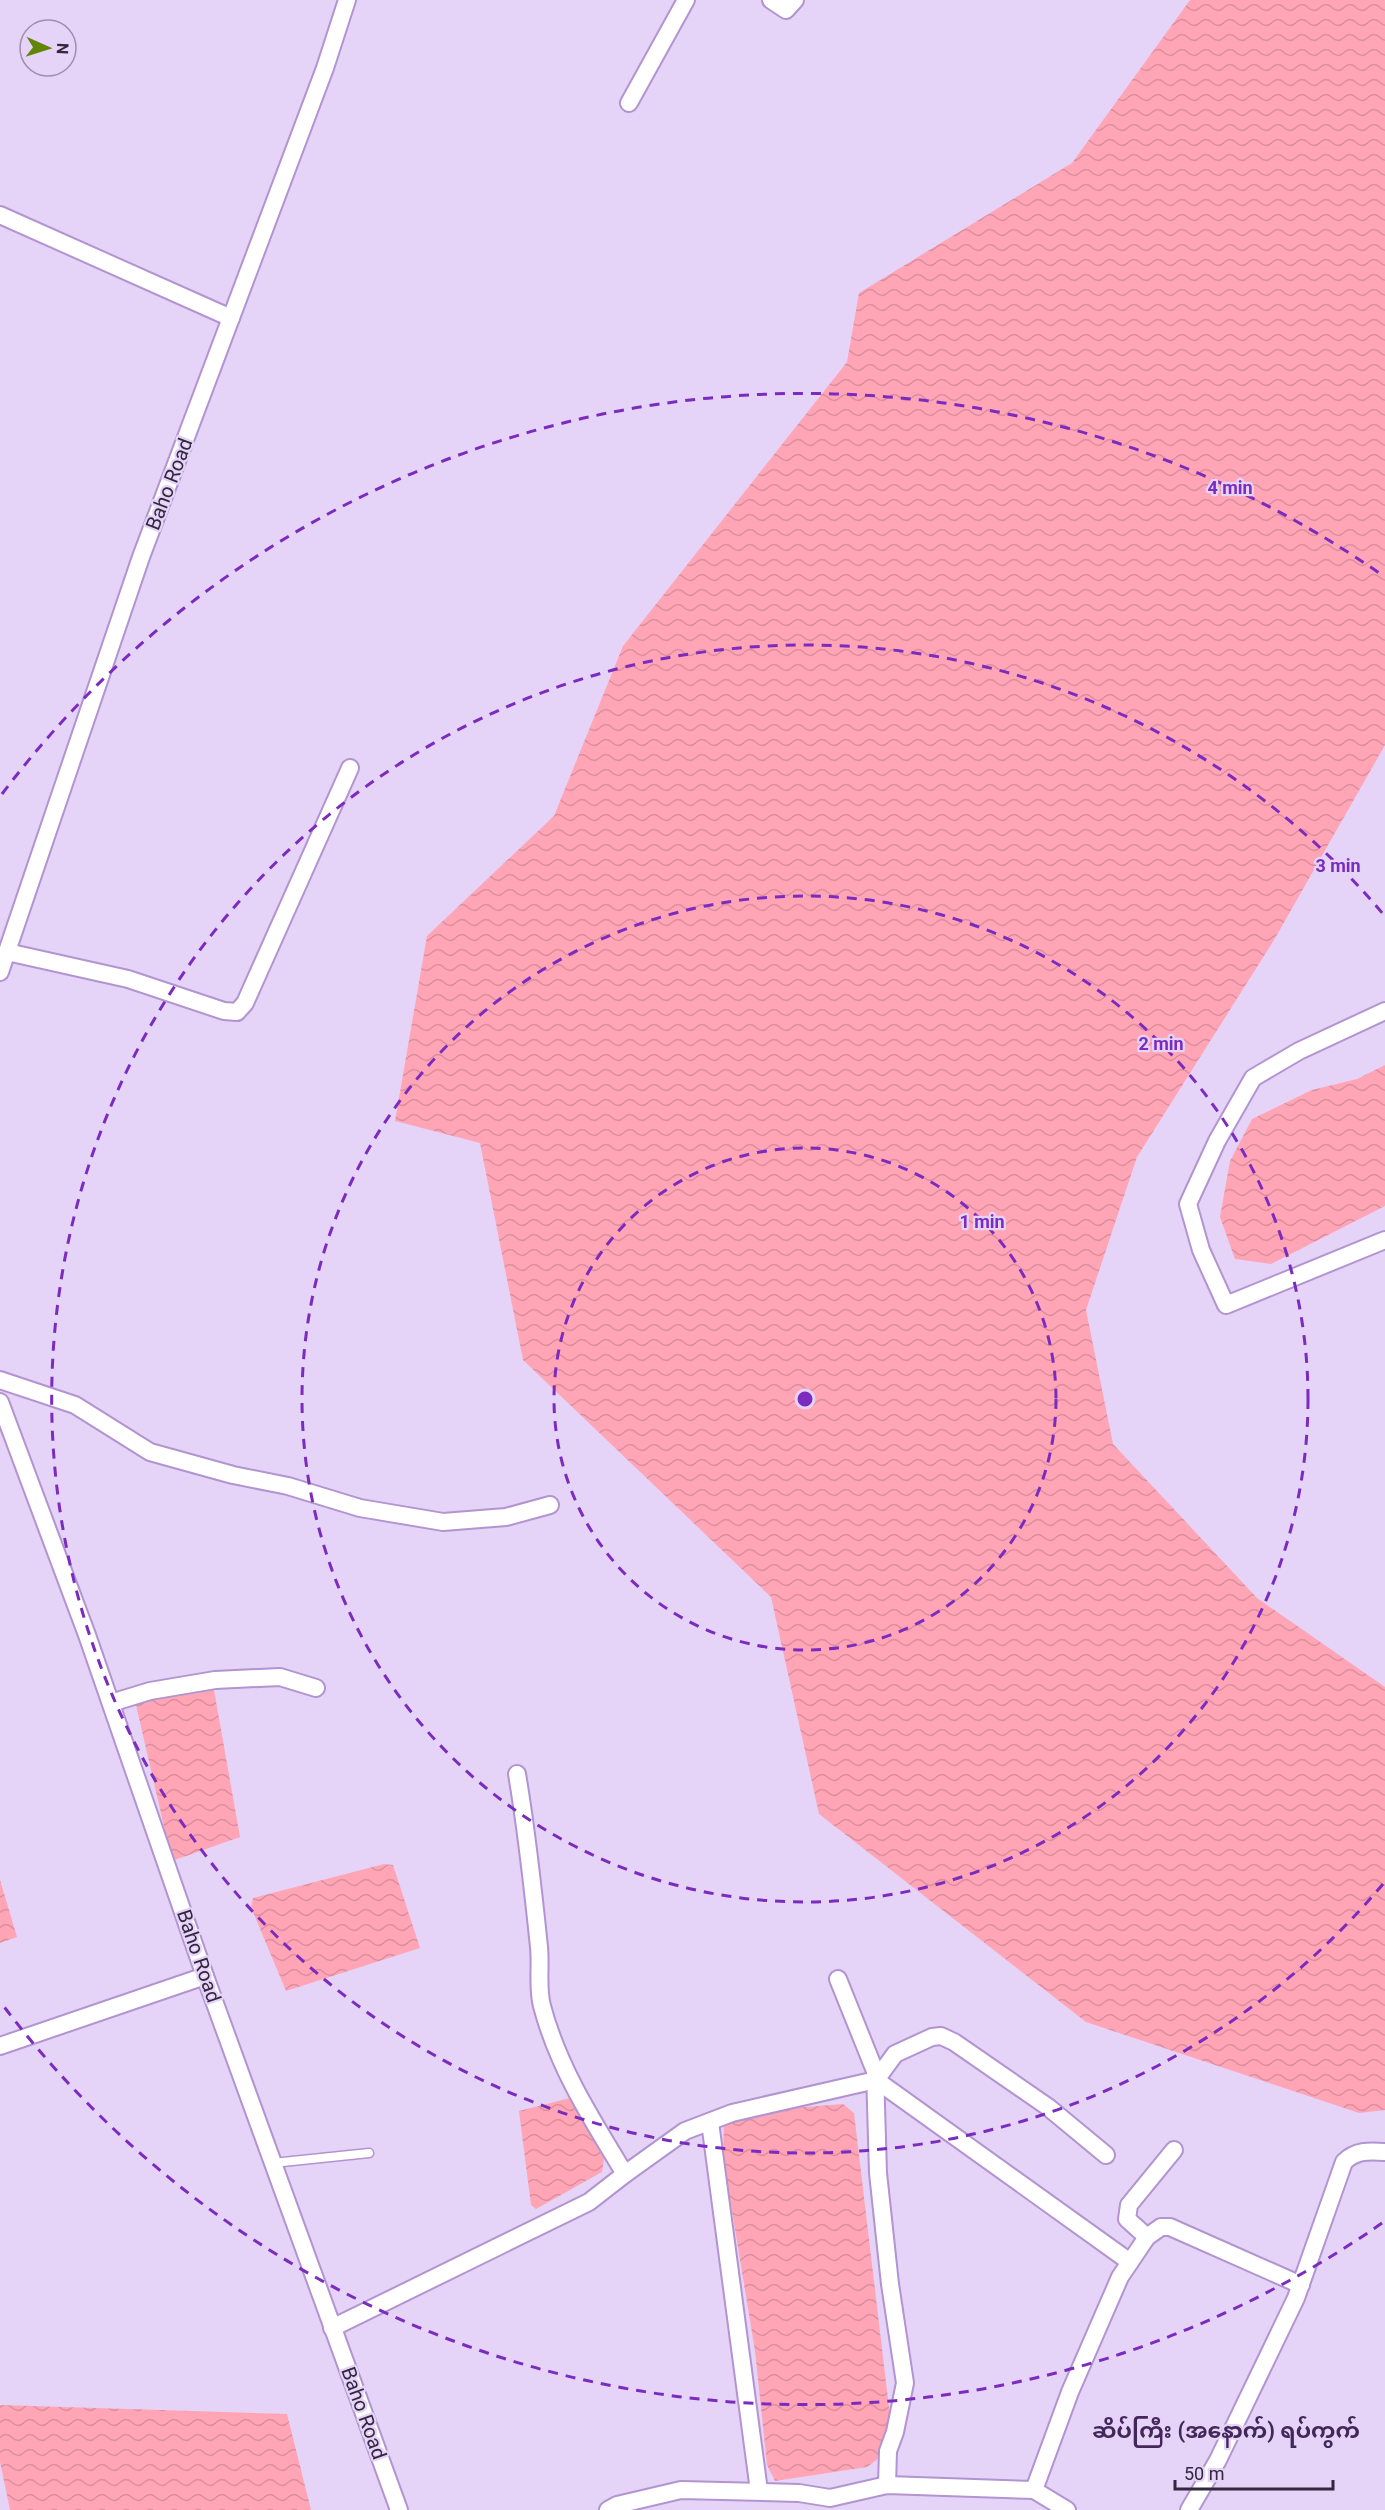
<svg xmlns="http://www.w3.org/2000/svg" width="1385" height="2510" font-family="Roboto,'Noto Sans Myanmar',sans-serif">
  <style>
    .water { fill: url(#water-waves) }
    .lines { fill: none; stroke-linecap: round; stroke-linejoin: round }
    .service-casing { stroke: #b294d0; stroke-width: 11 }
    .minor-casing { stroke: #b294d0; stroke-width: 20 }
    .service { stroke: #fff; stroke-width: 8 }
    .minor { stroke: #fff; stroke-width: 16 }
    .ring { fill: none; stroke: #7b2cbf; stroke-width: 3; stroke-dasharray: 10 8 }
    .labels { text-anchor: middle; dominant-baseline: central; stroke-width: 4.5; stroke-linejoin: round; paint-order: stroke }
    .street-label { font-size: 20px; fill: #33263e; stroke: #e5d3f8 }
    .quarter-label { font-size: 22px; font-weight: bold; fill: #43275a; stroke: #e5d3f8 }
    .centre { fill: #7b2cbf; stroke: #e5d3f8; stroke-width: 3 }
    .ring-label { font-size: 18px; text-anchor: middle; font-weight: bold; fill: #7b2cbf; stroke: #e5d3f8; stroke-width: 4.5; stroke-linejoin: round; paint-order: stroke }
  </style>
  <defs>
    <pattern id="water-waves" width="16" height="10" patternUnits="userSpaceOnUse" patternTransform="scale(1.5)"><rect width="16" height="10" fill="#ffa5b6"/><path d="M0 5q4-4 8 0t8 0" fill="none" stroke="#db8e9e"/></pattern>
  </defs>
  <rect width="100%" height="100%" fill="#e5d3f8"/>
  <g class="water">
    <polygon points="1190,0 1385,0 1385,745 1274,940 1137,1157 1086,1310 1113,1444 1257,1598 1385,1687 1385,2110 1359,2113 1086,2022 819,1814 771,1597 523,1360 480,1143 395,1121 427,936 554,816 623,646 847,362 859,293 1072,163"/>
    <polygon points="1385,1065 1385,1206 1271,1264 1235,1259 1220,1217 1230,1161 1252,1119 1312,1090 1357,1079"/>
    <polygon points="214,1690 240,1837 172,1861 136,1705 153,1698"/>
    <polygon points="384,1864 393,1865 420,1948 286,1991 251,1907 253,1898"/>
    <polygon points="0,1880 17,1937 0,1943"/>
    <polygon points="570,2098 574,2098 604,2159 602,2172 536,2209 531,2205 519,2111"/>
    <polygon points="843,2104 854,2113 890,2416 888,2451 867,2467 775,2481 767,2465 755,2351 723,2156 724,2124 732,2113"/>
    <polygon points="0,2405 287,2414 311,2510 10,2510 0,2462"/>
  </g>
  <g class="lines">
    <defs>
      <polyline id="service" points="273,2163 369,2153"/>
      <g id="minor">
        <polyline points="771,0 786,10 795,0"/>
        <polyline points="629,103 686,0"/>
        <polyline points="0,215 231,318"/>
        <polyline points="7,952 128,979 224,1011 237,1012 245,1003 350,768"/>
        <polyline points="0,972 141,557 325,68 347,0"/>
        <polyline points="1385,1011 1299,1051 1253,1078 1217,1141 1188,1204 1201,1250 1226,1305 1385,1240"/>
        <polyline points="0,1380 75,1405 150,1452 233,1475 288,1486 360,1508 443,1522 506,1517 550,1505"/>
        <polyline points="0,1402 87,1635 205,1976 399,2510"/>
        <polyline points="111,1703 150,1691 215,1680 280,1677 316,1688"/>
        <polyline points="838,1979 875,2071 878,2173 890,2284 905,2383 895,2432 888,2451 887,2485"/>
        <polyline points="0,2046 205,1976"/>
        <polyline points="876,2080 1130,2262"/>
        <polyline points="710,2122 759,2491"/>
        <polyline points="625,2174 685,2131 732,2113 876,2080 895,2054 932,2037 941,2036 954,2042 1048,2107 1106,2155"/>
        <polyline points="1147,2237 1127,2219 1129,2205 1174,2150"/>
        <path d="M332,2328L589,2202L625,2174C592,2120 558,2067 542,2006C537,1988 541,1966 539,1947C533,1889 527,1832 517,1774"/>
        <polyline points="1034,2490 1070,2392 1120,2277 1147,2237 1161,2227 1170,2227 1301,2285"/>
        <polyline points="608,2510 617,2505 681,2490 799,2493 830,2498 887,2485 1034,2490 1067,2510"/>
        <path d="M1189,2510L1218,2460L1296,2298L1344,2162C1356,2150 1369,2151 1385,2152"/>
      </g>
    </defs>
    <use href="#service" class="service-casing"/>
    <use href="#minor" class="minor-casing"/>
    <use href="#service" class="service"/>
    <use href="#minor" class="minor"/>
  </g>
  <g class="ring">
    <circle cx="805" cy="1399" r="251"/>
    <circle cx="805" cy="1399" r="503"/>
    <path d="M1383 1884A754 754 0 1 1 1383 914"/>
    <path d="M1382 2223A1006 1006 0 0 1 2 2004M2 794A1006 1006 0 0 1 1382 575"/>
  </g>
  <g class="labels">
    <g class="street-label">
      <text transform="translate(169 484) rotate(-69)">Baho Road</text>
      <text transform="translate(199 1956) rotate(71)">Baho Road</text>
      <text transform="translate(364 2413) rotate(70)">Baho Road</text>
    </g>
    <g class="quarter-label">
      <text x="1226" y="2430">ဆိပ်ကြီး (အနောက်) ရပ်ကွက်</text>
    </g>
  </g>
  <circle cx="805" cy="1399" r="9" class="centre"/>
  <g class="ring-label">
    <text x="1230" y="494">4 min</text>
    <text x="1338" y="872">3 min</text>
    <text x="1161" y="1050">2 min</text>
    <text x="982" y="1228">1 min</text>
  </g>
  <g transform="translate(48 48) rotate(93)"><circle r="28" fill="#e5d3f8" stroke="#9e8eae" stroke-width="1.5"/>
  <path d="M0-4.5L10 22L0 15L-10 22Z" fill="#608508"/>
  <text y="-9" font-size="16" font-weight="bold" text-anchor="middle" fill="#33263e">N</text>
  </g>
  <path d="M1175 2480v9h158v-9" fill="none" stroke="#33263e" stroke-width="3"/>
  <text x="1184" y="2480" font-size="18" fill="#33263e" stroke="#e5d3f8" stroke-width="4.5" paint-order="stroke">50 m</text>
</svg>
